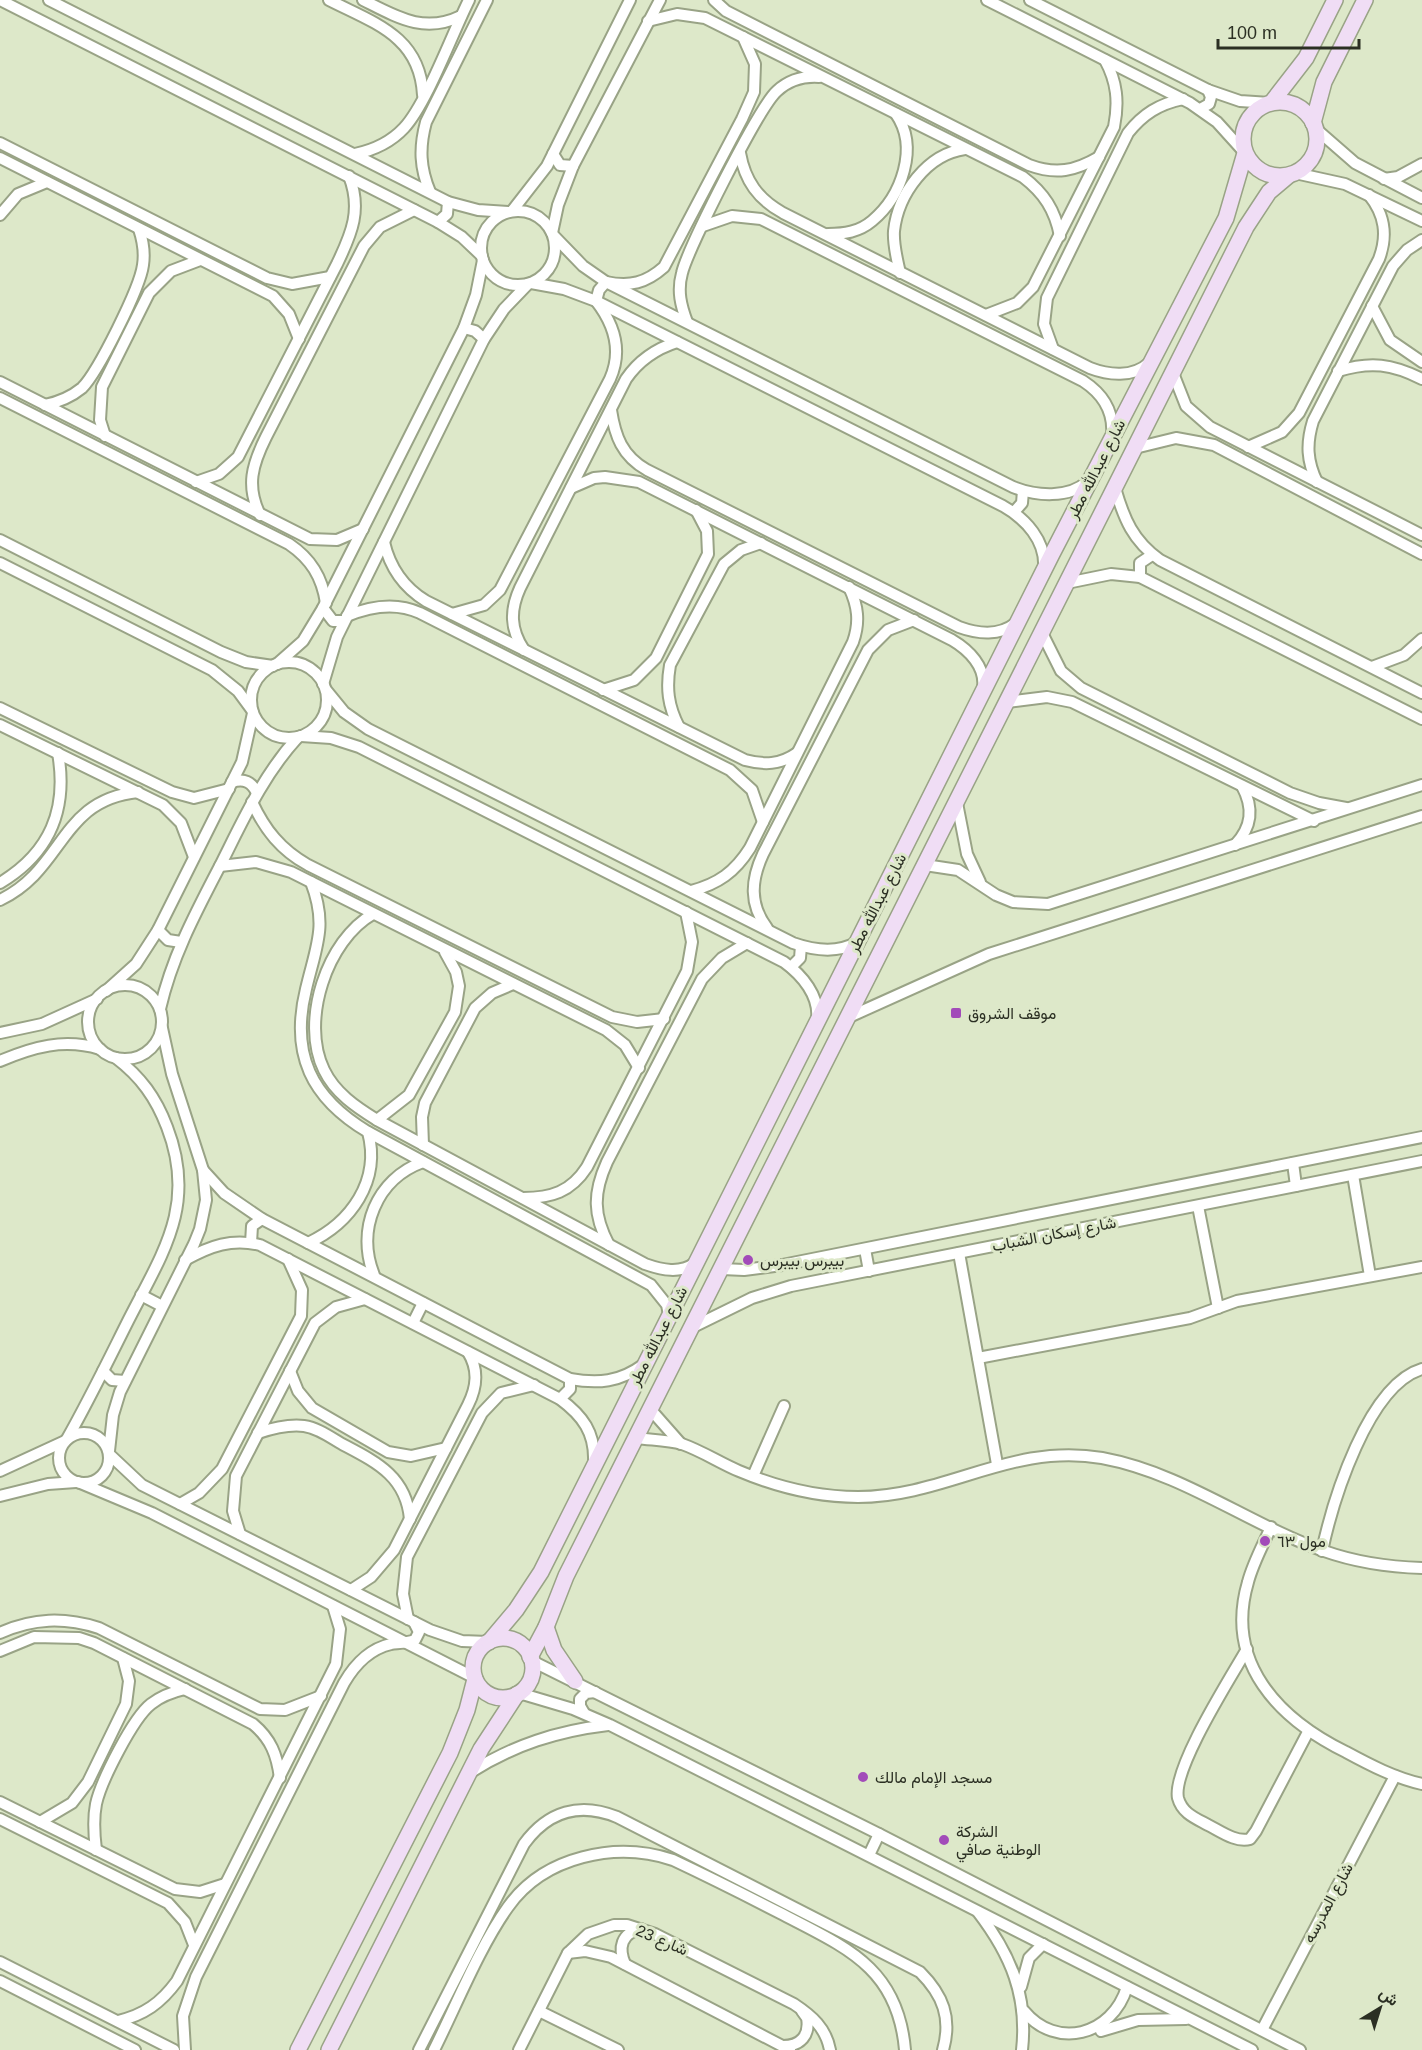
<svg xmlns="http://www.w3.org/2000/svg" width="1422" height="2050" font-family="Arial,Vazirmatn,sans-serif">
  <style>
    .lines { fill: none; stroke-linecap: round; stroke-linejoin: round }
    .street-casing { stroke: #99a386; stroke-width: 14 }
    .secondary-casing { stroke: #99a386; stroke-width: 18 }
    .street { stroke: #fff; stroke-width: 10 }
    .secondary { stroke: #f0ddf5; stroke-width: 15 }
    .poi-dot { fill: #a24bb9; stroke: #dde8c9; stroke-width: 2 }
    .labels { text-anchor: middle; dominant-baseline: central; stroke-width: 6; stroke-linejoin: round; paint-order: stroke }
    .street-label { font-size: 16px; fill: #2b2f23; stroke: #dde8c9 }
    .poi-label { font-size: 16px; fill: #2b2f23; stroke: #dde8c9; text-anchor: start }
  </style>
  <rect width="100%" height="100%" fill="#dde8c9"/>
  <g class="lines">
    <defs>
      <g id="street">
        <polyline points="0,0 438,222 462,237 482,256"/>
        <polyline points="49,0 448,202 478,210 508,212"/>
        <path d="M329,0C374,23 420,36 423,95"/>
        <path d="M363,0C397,17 424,34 461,16"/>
        <path d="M714,0L726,11L1029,165C1056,175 1075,171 1099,157"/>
        <polyline points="987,0 1190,103 1217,122 1245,153"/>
        <polyline points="1030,0 1208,90 1240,101 1270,103"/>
        <path d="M648,21L677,14L705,18L1023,177C1044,193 1055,210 1060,236"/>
        <polyline points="1200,109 1209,104 1211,97 1208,90"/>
        <polyline points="1316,129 1355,163 1422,198"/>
        <polyline points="0,143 267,278 292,284 330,277"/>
        <path d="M740,153C745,181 758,199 783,213L1090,368C1108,375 1133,378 1149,363"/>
        <path d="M355,154C374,150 390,143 404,128C427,103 452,34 469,0"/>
        <polyline points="553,154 560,165 573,166"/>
        <polyline points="0,158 273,296 289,314 299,339"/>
        <polyline points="1295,173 1345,184 1422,221"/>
        <polyline points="1384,179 1398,177 1422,164"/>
        <path d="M430,192C420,168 419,148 426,122L487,0"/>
        <circle cx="518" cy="248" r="37"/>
        <polyline points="512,211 547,166 630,0"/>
        <polyline points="0,215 18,194 47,182"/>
        <polyline points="438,222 447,214 448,202"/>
        <path d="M703,226L732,216L761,219L1083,381C1103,394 1114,412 1112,435"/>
        <polyline points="552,233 558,205 573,166 660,0"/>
        <path d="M828,234C844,234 859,232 872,221C902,196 919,147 896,114"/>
        <path d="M554,236L583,266L606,282L1013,487C1036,496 1069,499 1088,481"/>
        <path d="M900,273C897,259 893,245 894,231C898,194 927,154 965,149"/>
        <path d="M531,283L564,289L596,301L1003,506C1026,519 1046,541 1044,568"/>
        <polyline points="1372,306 1390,340 1422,362"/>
        <path d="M986,315L1017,303L1033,287L1114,127C1119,102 1117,82 1105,60"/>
        <path d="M687,322C681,306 677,291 682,273C688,248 759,107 777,91C789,80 804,76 819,77"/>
        <polyline points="464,328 475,331 484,339"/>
        <path d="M1053,349L1044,324L1047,298L1128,133C1143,114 1159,104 1183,99"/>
        <path d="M1338,371C1371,361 1392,364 1422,379"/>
        <polyline points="1173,373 1186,406 1210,427 1422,535"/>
        <polyline points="0,382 310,539 337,540 363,529"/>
        <path d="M0,398L289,544C311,559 322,577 326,603"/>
        <path d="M45,405C59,402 71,397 82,388C98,372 140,288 143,265C145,252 143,241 139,229"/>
        <path d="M611,410C615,436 622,456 647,470L959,627C978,634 1000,636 1016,623"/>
        <polyline points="105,436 100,420 102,387 149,293 171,271 200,260"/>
        <path d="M1248,447L1282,432L1299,413L1379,259C1388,235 1385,215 1369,195"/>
        <polyline points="1135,448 1176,438 1214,445 1422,554"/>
        <path d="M196,482L219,474L238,457L337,264C352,233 362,209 349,176"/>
        <path d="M1317,482C1307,461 1306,444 1313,421L1393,266L1407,250L1422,240"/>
        <path d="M571,488L594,478L605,477L639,482L952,640C969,650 986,667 983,688"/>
        <path d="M1115,488C1124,519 1133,541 1160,560L1422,693"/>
        <polyline points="1014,512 1022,503 1023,491"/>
        <path d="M260,515C246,486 252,465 266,437L364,246L380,227L414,210"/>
        <polyline points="0,540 221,652 246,662 273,666"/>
        <path d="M384,542C390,568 403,587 426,601L745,760C764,765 780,765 797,753"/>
        <polyline points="0,563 212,670 238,691 252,710"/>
        <polyline points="1140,577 1140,563 1152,555"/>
        <polyline points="1067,583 1111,574 1140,577 1422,719"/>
        <polyline points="323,608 333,621 344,621"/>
        <path d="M452,614L484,605L500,590L610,379C623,350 614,324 596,301L599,290L606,282C630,287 646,283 664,267L742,119L754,92L755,64L743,37"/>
        <path d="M347,616C371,606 396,602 420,613L730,770L752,790L763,822"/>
        <polyline points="1042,633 1061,671 1081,688 1290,793 1319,803 1346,808"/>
        <path d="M524,650C510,629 510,610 520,588L626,379C639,360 655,349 677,342"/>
        <circle cx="289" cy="700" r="38"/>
        <polyline points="277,664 303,641 323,608 464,328 476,295 483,260"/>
        <polyline points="1372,667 1404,655 1422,639"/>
        <polyline points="323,684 337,637 484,339 504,309 528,284"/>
        <path d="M326,690L344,712L368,729L793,943C813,950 837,954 857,942"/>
        <polyline points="603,690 634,680 656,658 708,554 707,531 696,510"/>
        <polyline points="1007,702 1047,697 1072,702 1314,821"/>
        <polyline points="0,708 172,792 194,798 229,789"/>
        <polyline points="0,725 163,805 181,823 194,857"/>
        <path d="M679,727C668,706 666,688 670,665L724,564L741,550L761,543"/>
        <path d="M301,736L331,738L359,747L784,962C802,975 820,996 817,1020"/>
        <path d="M232,782C244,778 252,782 257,793"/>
        <path d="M252,802C265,830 281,850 308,865L612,1017L637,1022L664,1019"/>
        <polyline points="957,803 967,854 980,882"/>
        <path d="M1235,845C1252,827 1254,808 1242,786"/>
        <polyline points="925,865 958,870 996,895 1013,902 1048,904 1422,785"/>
        <polyline points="220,866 256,862 291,872 606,1030 625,1045 639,1068"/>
        <path d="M311,882C328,926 316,946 306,989C290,1054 311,1098 368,1132L651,1285L667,1305L669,1315"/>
        <path d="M0,883C50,853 68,810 58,753"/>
        <path d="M691,891C718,884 735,872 750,848L853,642C860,622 858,606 849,587"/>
        <path d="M0,900C65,869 59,800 138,792"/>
        <path d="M373,914C327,940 300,1021 324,1070C335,1093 356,1107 377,1120L645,1264C662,1270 680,1274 695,1263"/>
        <path d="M767,928C749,904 751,880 763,854L868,650L888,630L914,620"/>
        <polyline points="158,930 168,940 181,942"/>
        <polyline points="791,967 800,958 801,946"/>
        <circle cx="125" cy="1022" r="37"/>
        <polyline points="106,991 136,964 158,930 242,762 253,713"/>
        <path d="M160,1009C172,956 197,910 222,862C244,818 264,774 298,737"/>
        <polyline points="849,1017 989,954 1422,816"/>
        <polyline points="0,1033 42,1024 97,999"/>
        <path d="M0,1061C33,1047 64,1038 100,1049"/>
        <polyline points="377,1120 409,1095 455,1012 459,986 456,972 445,952"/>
        <polyline points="423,1145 422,1117 425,1103 475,1008 492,993 513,984"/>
        <polyline points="1293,1163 1296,1186"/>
        <path d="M203,1170L224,1193L262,1219L570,1379C598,1384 620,1382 643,1365"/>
        <polyline points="1353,1175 1370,1276"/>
        <path d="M523,1198C551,1198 571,1192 587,1167L687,971L692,942L686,912"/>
        <polyline points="1198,1206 1218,1308"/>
        <polyline points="251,1243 252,1226 262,1219"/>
        <path d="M308,1243C351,1223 381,1181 368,1132"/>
        <path d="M609,1245C593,1215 593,1193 607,1162L702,979L722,958L747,943"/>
        <polyline points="865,1249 869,1271"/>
        <polyline points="959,1253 997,1464"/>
        <path d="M185,1260C210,1246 232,1238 260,1245L560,1399C583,1416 595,1433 594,1461"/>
        <polyline points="722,1269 744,1270 782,1265 1422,1137"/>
        <path d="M374,1275C356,1230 376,1179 423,1162"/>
        <polyline points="141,1295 162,1306"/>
        <polyline points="413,1323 423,1303"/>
        <polyline points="693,1327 752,1298 791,1286 1422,1161"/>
        <polyline points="978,1358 1190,1318 1237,1301 1422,1267"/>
        <polyline points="103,1371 112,1380 125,1381"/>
        <polyline points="290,1371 298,1391 312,1408 388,1452 411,1456 446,1448"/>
        <polyline points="560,1399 570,1389 570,1379"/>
        <polyline points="651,1410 681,1444"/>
        <circle cx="84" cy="1458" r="25"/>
        <path d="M258,1433C273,1428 288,1424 304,1426C318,1428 330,1437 342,1444C376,1462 406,1476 410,1519"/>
        <path d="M637,1438C651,1440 668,1440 682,1444C702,1451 720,1463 739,1471C777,1487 818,1497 858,1497C946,1497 1012,1442 1102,1458C1183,1473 1248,1524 1324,1551C1355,1562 1389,1567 1422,1568"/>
        <path d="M67,1439C88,1402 107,1363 126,1325C161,1255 198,1207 167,1127C156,1098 141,1077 116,1058"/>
        <polyline points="109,1451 113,1415 120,1392 194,1244 200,1229 206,1200 203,1170 172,1074 162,1028"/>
        <polyline points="110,1455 142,1485 430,1630 462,1641 488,1642"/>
        <polyline points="0,1471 65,1441"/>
        <polyline points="753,1476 784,1406"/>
        <polyline points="78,1482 152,1513 475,1678"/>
        <polyline points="0,1496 48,1484 76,1482"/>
        <polyline points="180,1504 199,1493 222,1469 301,1316 302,1290 288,1259"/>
        <path d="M1271,1527C1263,1545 1253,1563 1248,1582C1224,1663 1279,1719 1346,1752C1370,1765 1395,1778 1422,1784"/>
        <polyline points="240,1534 233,1511 236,1476 315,1323 336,1307 365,1299"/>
        <path d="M1322,1551C1333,1500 1368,1385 1422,1369"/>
        <path d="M351,1590L371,1577L394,1550L468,1405C477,1387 479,1370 468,1352"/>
        <polyline points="408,1619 403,1594 407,1557 482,1413 501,1393 534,1385"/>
        <path d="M0,1633C33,1618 64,1617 99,1628L260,1709L285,1710L321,1696"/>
        <path d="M1247,1649C1231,1677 1172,1769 1178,1798C1182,1813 1195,1818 1208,1825C1220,1831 1236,1843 1250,1839L1256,1831L1308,1732"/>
        <path d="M0,1651L34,1637L79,1638L94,1643L253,1724C271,1739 277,1755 280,1778"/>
        <polyline points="532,1661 879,1834 1300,2050"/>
        <polyline points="519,1693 573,1709 610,1725 1252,2050"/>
        <polyline points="584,1713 580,1706 580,1699 586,1693 595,1692"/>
        <path d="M471,1772C514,1745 557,1731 608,1725"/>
        <polyline points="0,1802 175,1889 200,1892 225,1884"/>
        <polyline points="0,1819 168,1903 185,1922 194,1945"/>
        <polyline points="40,1822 72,1803 88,1782 126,1704 129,1681 123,1658"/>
        <path d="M96,1850C94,1834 93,1819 96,1804C101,1781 133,1718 151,1704C161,1696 172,1692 185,1689"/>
        <polyline points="869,1855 879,1834"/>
        <path d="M978,1912C1011,1955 1028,1996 1022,2050"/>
        <polyline points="568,1953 585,1951 611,1957 790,2050"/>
        <polyline points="0,1962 174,2050"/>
        <path d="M625,1964C618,1948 621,1933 641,1929"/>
        <polyline points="0,1981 135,2050"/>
        <polyline points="1021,1987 1029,1958 1043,1944"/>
        <polyline points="539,2011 618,2050"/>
        <path d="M1024,2011C1056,2050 1112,2036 1127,1987"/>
        <path d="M118,2021C144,2015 161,2003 177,1981L336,1664L340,1629L333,1606"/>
        <polyline points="1262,2030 1395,1776"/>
        <polyline points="1101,2031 1138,2020 1186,2019"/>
        <path d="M783,2046C801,2046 810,2035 807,2018L802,2011"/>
        <path d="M185,2050L183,2016L196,1977L344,1683C355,1664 369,1649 391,1644C399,1643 407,1643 415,1640L419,1632L414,1622"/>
        <path d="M419,2050L524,1844C548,1811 580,1802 617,1817L920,1972C943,1995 952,2018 943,2050"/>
        <path d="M434,2050C456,2006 480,1946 508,1907C544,1856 616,1841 673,1860C709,1877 745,1895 780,1913C845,1947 898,1967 905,2050"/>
        <path d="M519,2050L568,1953L588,1934L614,1925H627L655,1934L794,2004C812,2016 826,2028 830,2050"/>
      </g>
      <g id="secondary">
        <circle cx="1280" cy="139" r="37"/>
        <polyline points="1272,102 1306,58 1335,0"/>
        <polyline points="1313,123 1324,82 1365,0"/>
        <polyline points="546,1627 554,1650 575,1681"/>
        <circle cx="503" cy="1668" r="30"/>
        <polyline points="489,1642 516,1610 541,1572 1052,554 1226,218 1245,153"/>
        <polyline points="530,1657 546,1627 566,1576 1246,227 1269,192 1288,176"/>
        <polyline points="298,2050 450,1753 467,1710 475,1679"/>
        <polyline points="329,2050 481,1749 517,1694"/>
      </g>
    </defs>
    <use href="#street" class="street-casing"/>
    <use href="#secondary" class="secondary-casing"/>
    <use href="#street" class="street"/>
    <use href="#secondary" class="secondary"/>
  </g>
  <g class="poi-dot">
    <rect x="950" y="1007" width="12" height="12" rx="3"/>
    <circle cx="748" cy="1260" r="6"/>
    <circle cx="1265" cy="1541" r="6"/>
    <circle cx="863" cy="1777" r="6"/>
    <circle cx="944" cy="1840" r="6"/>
  </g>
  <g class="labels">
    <g class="street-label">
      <text transform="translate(1096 469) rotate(-63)">شارع عبدالله مطر</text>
      <text transform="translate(877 903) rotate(-63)">شارع عبدالله مطر</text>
      <text transform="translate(1054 1234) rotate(-11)">شارع إسكان الشباب</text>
      <text transform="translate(658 1336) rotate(-63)">شارع عبدالله مطر</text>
      <text transform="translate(1328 1903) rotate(-62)">شارع المدرسه</text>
      <text transform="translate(662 1940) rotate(23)">شارع 23</text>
    </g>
    <g class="poi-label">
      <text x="968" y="1013">موقف الشروق</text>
      <text x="760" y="1260">بيبرس بيبرس</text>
      <text x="1277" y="1541">مول ٦٣</text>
      <text x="875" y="1777">مسجد الإمام مالك</text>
      <text x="956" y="1831">الشركة<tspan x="956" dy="18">الوطنية صافي</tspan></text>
    </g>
  </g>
  <g transform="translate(1380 2008) rotate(38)" stroke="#dde8c9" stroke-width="4.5" paint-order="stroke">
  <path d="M0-4.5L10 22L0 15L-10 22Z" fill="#2b2f23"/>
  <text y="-9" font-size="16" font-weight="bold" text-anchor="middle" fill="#2b2f23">ش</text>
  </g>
  <path d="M1218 39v9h141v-9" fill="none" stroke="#2b2f23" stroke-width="3"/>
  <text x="1227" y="39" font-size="18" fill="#2b2f23" stroke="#dde8c9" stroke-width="4.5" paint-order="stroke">100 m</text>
</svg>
